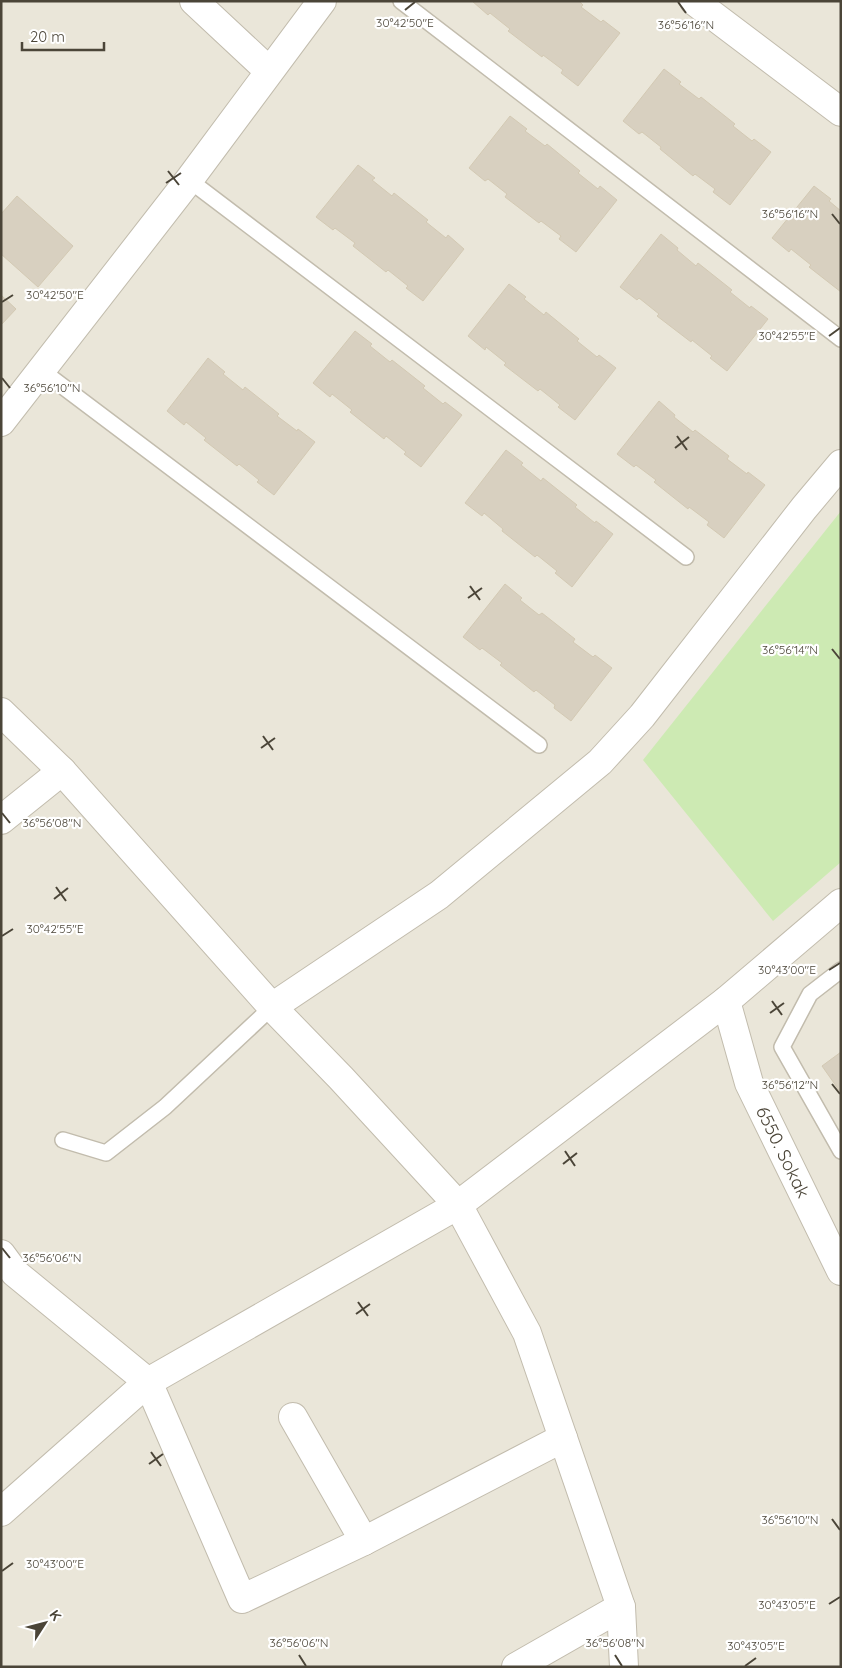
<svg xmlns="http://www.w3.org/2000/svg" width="842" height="1668" font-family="Quicksand,sans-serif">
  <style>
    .residential { fill: #eae6d9 }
    .green { fill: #cdeab3 }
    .building { fill: #d8d0c0; stroke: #d3c9b3 }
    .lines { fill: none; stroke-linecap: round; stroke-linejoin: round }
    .service-casing { stroke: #c2bcad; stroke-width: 18 }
    .minor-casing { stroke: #c2bcad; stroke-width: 30 }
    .service { stroke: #fff; stroke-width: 15 }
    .minor { stroke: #fff; stroke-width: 28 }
    .ticks { fill: none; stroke: #4b4538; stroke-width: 2 }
    .labels { text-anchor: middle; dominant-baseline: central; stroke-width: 4.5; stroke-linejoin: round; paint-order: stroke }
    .street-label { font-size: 18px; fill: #4b4538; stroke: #fff }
    .ticks-label { font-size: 12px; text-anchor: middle; fill: #4b4538; stroke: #fff; stroke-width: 4.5; stroke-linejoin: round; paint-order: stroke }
  </style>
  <rect width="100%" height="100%" fill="#f6f3eb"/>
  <rect class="residential" x="1" y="1" width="840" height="1666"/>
  <polygon class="green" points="841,511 841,862 773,921 643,760"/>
  <g class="building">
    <polygon points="472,1 579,1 583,5 581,7 601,22 603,20 620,33 578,86 561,73 563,70 543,55 542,57 508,31 510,29 490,13 488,15"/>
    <polygon points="664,69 681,82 679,84 699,99 701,97 735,124 733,126 752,141 754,139 771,152 730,205 713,192 715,189 695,174 693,176 660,149 661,147 642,132 639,134 623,121"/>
    <polygon points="510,116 527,129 525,131 545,146 547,144 580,171 578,173 598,189 600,186 617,200 576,252 559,239 561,236 541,221 539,223 505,197 507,194 488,179 485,181 469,168"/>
    <polygon points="358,165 375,178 372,180 392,196 394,193 428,220 426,222 446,238 448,235 464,249 423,301 406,288 408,286 388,270 386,272 353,246 355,243 335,228 333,230 316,217"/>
    <polygon points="814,186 831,199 829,201 841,211 841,292 809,267 811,265 791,249 789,252 772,238"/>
    <polygon points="17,196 73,246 38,287 1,254 1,214"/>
    <polygon points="661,234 678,248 677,250 696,266 698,263 732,290 730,292 750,308 751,306 768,319 727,371 710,358 712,356 692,340 691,342 657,316 659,314 639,298 637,300 620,287"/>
    <polygon points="509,284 526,297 524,299 544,315 546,312 579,339 577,341 597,357 599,355 616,368 575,420 558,407 560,405 540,389 538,391 504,365 506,363 486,347 485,350 468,336"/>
    <polygon points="1,295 16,309 1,325"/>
    <polygon points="355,331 372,344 370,346 390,362 392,360 425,386 423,388 443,404 445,402 462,415 421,467 404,454 406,452 386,436 384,439 350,412 352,410 332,394 330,397 313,383"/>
    <polygon points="208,358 225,372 223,374 243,390 245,387 279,414 277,416 297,431 298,429 315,442 274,495 257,482 259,480 239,464 237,466 204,440 206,438 186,422 184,425 167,411"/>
    <polygon points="659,401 675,415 674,417 693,432 695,430 729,456 727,459 747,474 748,472 765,485 724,538 707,525 709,522 689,507 688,509 654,482 656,480 636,465 634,467 617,454"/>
    <polygon points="506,450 523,463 521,465 541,481 543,478 577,505 575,507 595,523 596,521 613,534 572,587 555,573 557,571 537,555 535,557 502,531 503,529 484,513 482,516 465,503"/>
    <polygon points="505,584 522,598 520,600 539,615 542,613 575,639 573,642 593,657 595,655 612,668 571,721 554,708 555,705 536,690 534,692 500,665 502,663 482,648 480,650 463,637"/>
    <polygon points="841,1052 841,1093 822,1066"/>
  </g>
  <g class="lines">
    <defs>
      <g id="service">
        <polyline points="401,1 841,339"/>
        <polyline points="189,180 686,557"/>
        <polyline points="41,370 539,745"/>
        <polyline points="841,970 810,994 782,1047 841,1151"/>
        <polyline points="63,1140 106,1153 165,1107 272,1007"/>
      </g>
      <g id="minor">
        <polyline points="194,1 269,71"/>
        <polyline points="694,1 841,112"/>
        <polyline points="1,422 189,180 322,1"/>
        <polyline points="1,712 62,771 272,1007 341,1078 458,1205 527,1333 621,1607 624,1667"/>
        <polyline points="1,820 62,771"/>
        <polyline points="726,1001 749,1083 841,1271"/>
        <polyline points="272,1007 439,895 600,762 642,716 804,508 841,464"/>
        <polyline points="1,1254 15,1273 148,1382 242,1599 364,1541 563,1438"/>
        <polyline points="293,1417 364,1541"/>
        <polyline points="1,1512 148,1382 458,1205 726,1001 841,903"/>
        <polyline points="516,1667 621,1607"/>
      </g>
    </defs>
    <use href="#service" class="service-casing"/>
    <use href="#minor" class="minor-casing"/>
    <use href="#service" class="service"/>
    <use href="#minor" class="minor"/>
  </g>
  <path class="ticks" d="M678,2L686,13M405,10L415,2M168,171L179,185M166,183L181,173M832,214L840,224M2,302L13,295M829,336L840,328M2,378L10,388M677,436L687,450M675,448L689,437M470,586L480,600M468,598L482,588M832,649L840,659M263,736L273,750M261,748L275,738M2,813L10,823M56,887L66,901M54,899L68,888M2,936L13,929M829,970L840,963M772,1001L782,1015M770,1013L784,1003M832,1084L840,1094M565,1151L575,1166M563,1164L577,1153M2,1248L10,1258M358,1302L368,1316M356,1314L370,1304M151,1452L161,1466M149,1464L163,1454M832,1519L840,1530M2,1571L13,1563M829,1604L840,1597M299,1655L306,1666M615,1655L622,1666M745,1666L756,1658"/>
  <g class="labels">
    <g class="street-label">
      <text transform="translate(783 1152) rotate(64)">6550. Sokak</text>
    </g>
  </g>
  <g class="ticks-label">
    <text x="405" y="27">30°42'50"E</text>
    <text x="686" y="29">36°56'16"N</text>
    <text x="790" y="218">36°56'16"N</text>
    <text x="55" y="299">30°42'50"E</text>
    <text x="787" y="340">30°42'55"E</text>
    <text x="52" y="392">36°56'10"N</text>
    <text x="790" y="654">36°56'14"N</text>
    <text x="52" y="827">36°56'08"N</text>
    <text x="55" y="933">30°42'55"E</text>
    <text x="787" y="974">30°43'00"E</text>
    <text x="790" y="1089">36°56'12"N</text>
    <text x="52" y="1262">36°56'06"N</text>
    <text x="790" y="1524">36°56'10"N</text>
    <text x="55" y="1568">30°43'00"E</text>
    <text x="787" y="1609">30°43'05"E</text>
    <text x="299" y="1647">36°56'06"N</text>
    <text x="615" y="1647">36°56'08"N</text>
    <text x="756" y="1650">30°43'05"E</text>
  </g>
  <rect width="842" height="1668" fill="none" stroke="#4b4538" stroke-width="5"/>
  <g transform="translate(45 1623) rotate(54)" stroke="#ffffff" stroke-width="4" paint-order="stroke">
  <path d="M0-4L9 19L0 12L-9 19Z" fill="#4b4538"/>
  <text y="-8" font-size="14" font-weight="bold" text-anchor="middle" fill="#4b4538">K</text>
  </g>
  <path d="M22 42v8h82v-8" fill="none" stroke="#4b4538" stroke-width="2.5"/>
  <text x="30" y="42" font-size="15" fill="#4b4538" stroke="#ffffff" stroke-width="4" paint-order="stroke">20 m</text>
</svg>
